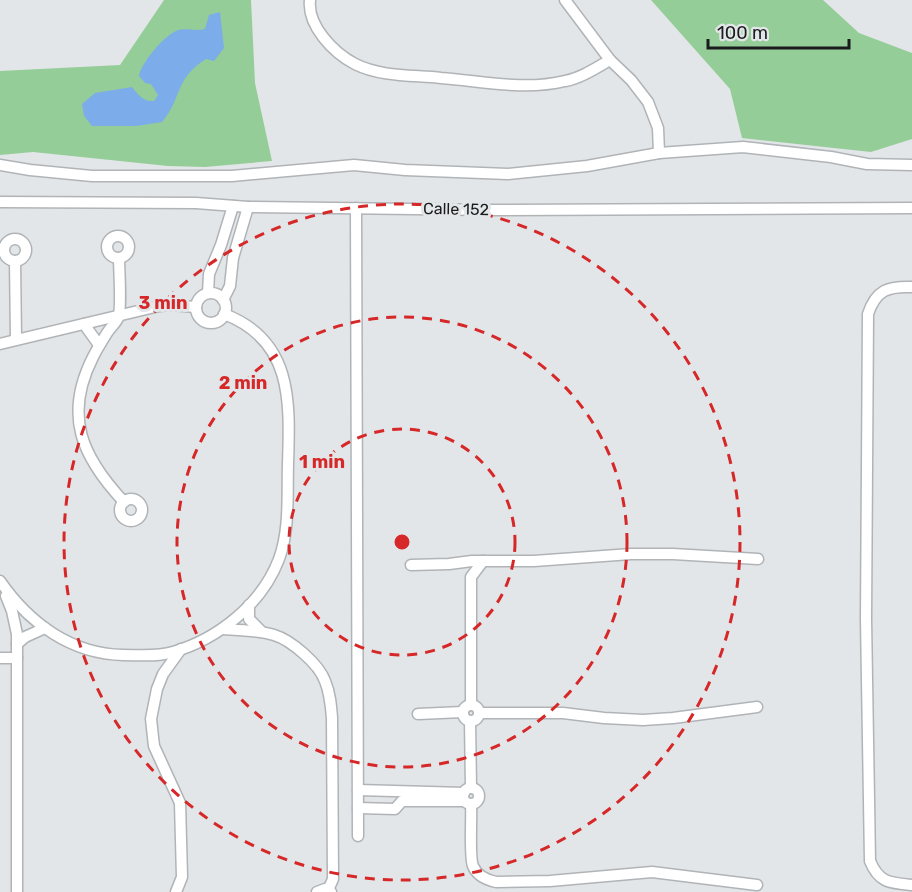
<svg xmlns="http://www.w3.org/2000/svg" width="912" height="892" font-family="Rubik,sans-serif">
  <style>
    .green { fill: #94cd97 }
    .water { fill: #7cace9 }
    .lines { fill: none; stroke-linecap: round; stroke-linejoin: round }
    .street-casing { stroke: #b1b4b7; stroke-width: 13 }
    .street { stroke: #fff; stroke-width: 10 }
    .ring { fill: none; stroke: #d62828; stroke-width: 3; stroke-dasharray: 10 8 }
    .labels { text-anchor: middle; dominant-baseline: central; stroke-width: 6; stroke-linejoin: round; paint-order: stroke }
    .street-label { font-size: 16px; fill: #1a1b1c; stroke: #e3e6e9 }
    .centre { fill: #d62828; stroke: #e3e6e9; stroke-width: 3 }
    .ring-label { font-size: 18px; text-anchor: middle; font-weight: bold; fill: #d62828; stroke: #e3e6e9; stroke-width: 6; stroke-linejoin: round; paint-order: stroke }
  </style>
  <rect width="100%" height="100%" fill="#e3e6e9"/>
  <g class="green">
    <polygon points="164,0 251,0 255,83 272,161 205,167 168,166 33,152 0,155 0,71 120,65"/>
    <polygon points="651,0 823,0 859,33 912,53 912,139 871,152 742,138 730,89"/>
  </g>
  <path class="water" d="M220,12L224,48L214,61L206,59C174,79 182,99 162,122L136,126H92L84,116L82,104L95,93L132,87C138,95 144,102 154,101L158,95L151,84L145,83L139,76C141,63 164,36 176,31C185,27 195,32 205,29L209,15Z"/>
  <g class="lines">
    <defs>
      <g id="street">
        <path d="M310,0C307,26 334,53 355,64C381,77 413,75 441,78C482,81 524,91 565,81C581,78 596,68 610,60"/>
        <polyline points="565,0 610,60 631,80 648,102 658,128 659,153"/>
        <polyline points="0,165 30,170 92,176 232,176 354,165 405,170 508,174 587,166 659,153 743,147 831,157 867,164 912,165"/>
        <polyline points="0,202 196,203 248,207 493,210 912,208"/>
        <polyline points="356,208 358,836"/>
        <circle cx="118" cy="247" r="11"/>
        <circle cx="15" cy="250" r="11"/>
        <path d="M119,258C119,270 122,310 118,318C116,323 110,328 107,333C102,341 97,349 93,357C63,416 82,457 124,502"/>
        <polyline points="15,261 16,339"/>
        <path d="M912,287C888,286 876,290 868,314L866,619L870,861C879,883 890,883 912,885"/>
        <polyline points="208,293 209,274 221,245 233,206"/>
        <circle cx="211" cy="308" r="15"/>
        <polyline points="223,300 230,286 233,258 248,207"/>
        <polyline points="84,324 99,345"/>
        <polyline points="0,344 159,306 171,305 196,307"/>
        <circle cx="131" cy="510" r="11"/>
        <polyline points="411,565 449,564 472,561 534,561 631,554 673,554 758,559"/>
        <path d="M0,581C29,623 71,654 123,655C139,655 158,657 173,652C218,639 262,604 279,559C290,529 287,495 288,464C290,402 293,340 224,314"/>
        <polyline points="6,596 12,611 17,634 17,892"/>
        <polyline points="249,605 249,619 262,632"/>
        <path d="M222,629C239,630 257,630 274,635C291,640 319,664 325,681C330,693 331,705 332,718L333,879L328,890"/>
        <polyline points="17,644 25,637 45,628"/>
        <polyline points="0,658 17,658"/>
        <circle cx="471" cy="713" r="8"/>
        <polyline points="471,705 471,577 483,561"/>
        <polyline points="479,713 563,713 604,718 643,720 673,718 757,707"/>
        <polyline points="418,714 463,712"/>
        <polyline points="470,721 471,788"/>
        <circle cx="471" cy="796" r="8"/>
        <polyline points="358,790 464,793"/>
        <path d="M471,804C472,817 469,857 473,866C477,876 487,880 496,882L550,881L652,872L757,885"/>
        <polyline points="358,808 395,809 402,801 464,801"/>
        <polyline points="176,892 182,877 180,803 154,746 151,719 157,689 163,674 181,649"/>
        <polyline points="317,892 325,889 331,892"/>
      </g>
    </defs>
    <use href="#street" class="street-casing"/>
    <use href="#street" class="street"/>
  </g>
  <g class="ring">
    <circle cx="402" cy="542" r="113"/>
    <circle cx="402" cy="542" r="225"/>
    <circle cx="402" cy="542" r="338"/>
  </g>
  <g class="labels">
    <g class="street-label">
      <text transform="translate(456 209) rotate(1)">Calle 152</text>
    </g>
  </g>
  <circle cx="402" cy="542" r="9" class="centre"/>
  <g class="ring-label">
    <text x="163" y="309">3 min</text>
    <text x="243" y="389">2 min</text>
    <text x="322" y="468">1 min</text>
  </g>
  <path d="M708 39v9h141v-9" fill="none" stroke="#1a1b1c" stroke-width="3"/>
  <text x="717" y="39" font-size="18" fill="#1a1b1c" stroke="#e3e6e9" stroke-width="4.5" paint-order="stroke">100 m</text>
</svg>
